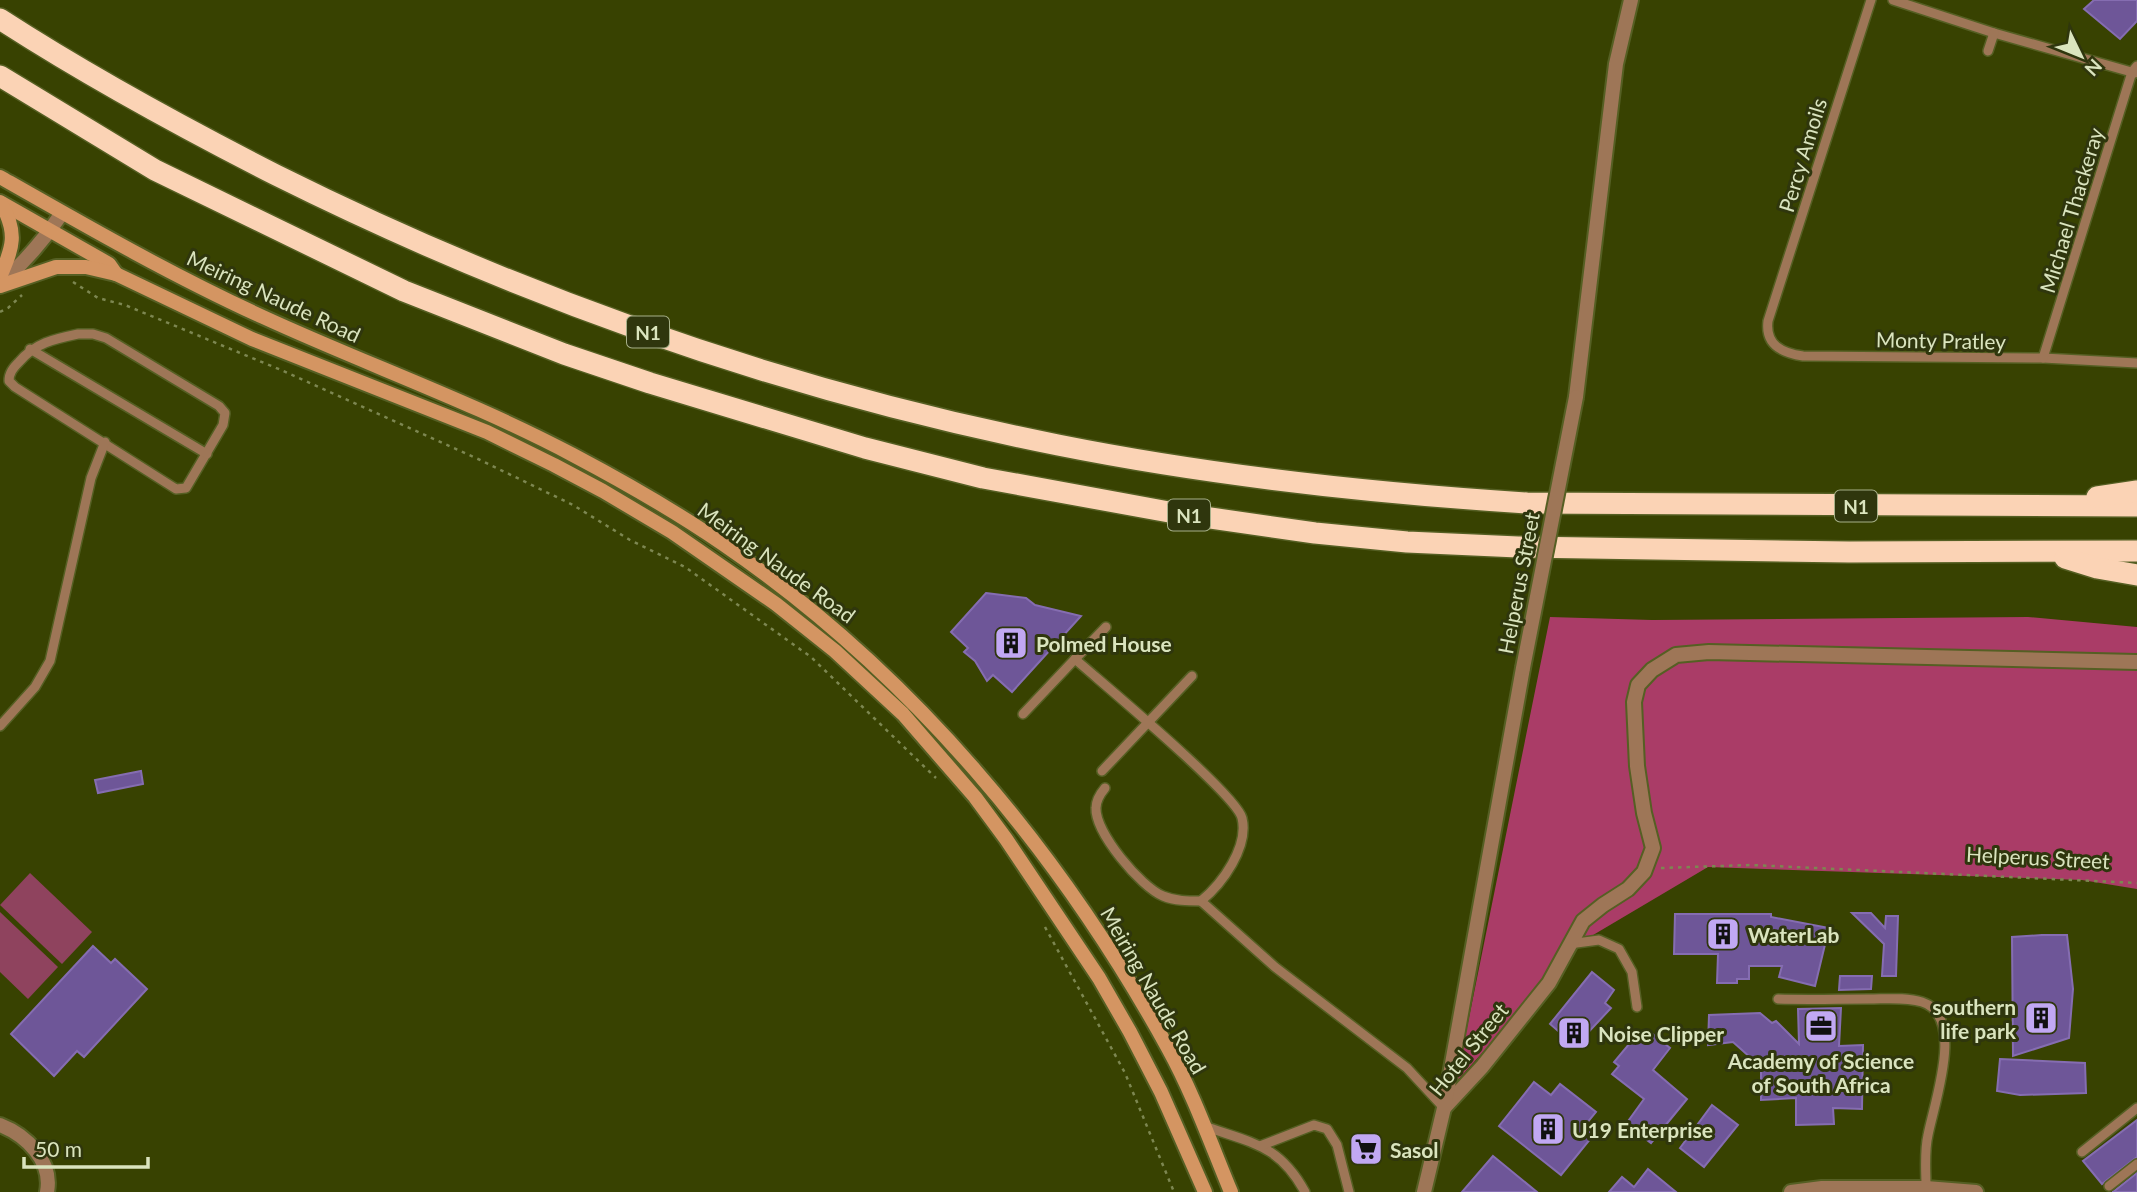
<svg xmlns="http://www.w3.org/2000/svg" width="2137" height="1192" font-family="Lato,sans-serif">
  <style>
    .green { fill: #8f435e }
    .forest { fill: #aa3c67 }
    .building { fill: #6e5698; stroke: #856db1; stroke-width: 2 }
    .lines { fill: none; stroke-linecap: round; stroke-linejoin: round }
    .lane-casing { stroke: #555f23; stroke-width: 12 }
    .street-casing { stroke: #555f23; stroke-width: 18 }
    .secondary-casing { stroke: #555f23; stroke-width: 18 }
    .highway-casing { stroke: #555f23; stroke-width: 24 }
    .path { stroke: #7d8751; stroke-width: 2.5; stroke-dasharray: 3.5 5; stroke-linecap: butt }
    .lane { stroke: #9e7657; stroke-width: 9 }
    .street { stroke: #9e7657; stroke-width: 14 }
    .secondary { stroke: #d49562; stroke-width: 14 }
    .highway { stroke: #fbd3b5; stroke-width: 21 }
    .street-bridge-casing { stroke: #555f23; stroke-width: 18; stroke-linecap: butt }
    .street-bridge { stroke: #9e7657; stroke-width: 14 }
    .labels { text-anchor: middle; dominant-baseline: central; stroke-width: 6; stroke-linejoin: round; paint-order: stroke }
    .shield { fill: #2f360d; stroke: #a7b089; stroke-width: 2 }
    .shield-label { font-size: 19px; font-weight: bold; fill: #dae4be }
    .street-label { font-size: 21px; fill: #dae4be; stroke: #2f360d }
    .poi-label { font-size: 21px; font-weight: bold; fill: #dae4be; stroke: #2f360d; text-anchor: start }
  </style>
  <rect width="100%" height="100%" fill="#384201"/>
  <g class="green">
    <polygon points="30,873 92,932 62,964 0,905"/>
    <polygon points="0,912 58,967 28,999 0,972"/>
  </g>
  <polygon class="forest" points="1550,617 1652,620 2028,617 2137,627 2137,889 2082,880 1708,867 1583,941 1456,1082"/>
  <g class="building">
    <polygon points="2094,0 2137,0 2137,21 2120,39 2084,9"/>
    <polygon points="986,593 1026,598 1035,605 1081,616 1012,692 993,675 987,681 975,661 964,652 968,648 951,632"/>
    <polygon points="141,771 143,784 98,793 95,780"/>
    <polygon points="1852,913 1871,913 1885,928 1886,916 1898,916 1896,976 1882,976 1884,944"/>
    <polygon points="1675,914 1771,914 1771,917 1829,928 1815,986 1779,977 1782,966 1749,966 1749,979 1737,979 1737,983 1717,983 1718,954 1674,954"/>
    <polygon points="2042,935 2067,935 2073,989 2069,1038 2013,1056 2012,937"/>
    <polygon points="93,946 111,963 115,959 147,989 84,1057 77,1051 54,1076 11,1034"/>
    <polygon points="1592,972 1614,990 1605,1003 1611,1008 1583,1038 1579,1033 1572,1043 1550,1024"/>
    <polygon points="1840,976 1872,976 1871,989 1839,990"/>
    <polygon points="1841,1008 1839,1046 1863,1045 1862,1109 1833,1108 1834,1124 1796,1125 1796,1098 1761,1100 1761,1067 1733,1042 1708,1045 1709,1015 1760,1013 1772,1023 1776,1021 1799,1044 1798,1009"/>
    <polygon points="1640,1031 1644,1035 1648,1032 1653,1034 1670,1048 1653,1070 1687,1099 1651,1143 1626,1124 1644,1099 1612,1074 1619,1066 1614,1062"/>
    <polygon points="2000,1059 2085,1063 2086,1093 2020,1095 1997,1091"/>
    <polygon points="1534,1082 1551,1095 1560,1084 1596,1112 1586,1124 1596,1132 1561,1175 1499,1126"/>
    <polygon points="1712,1105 1738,1125 1704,1167 1680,1148"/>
    <polygon points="2137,1120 2137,1157 2102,1184 2083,1161"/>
    <polygon points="1493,1156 1537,1192 1462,1192"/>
    <polygon points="1648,1169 1676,1192 1609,1192 1622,1177 1634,1187"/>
    <polygon points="2137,1173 2137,1192 2112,1192 2113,1192"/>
  </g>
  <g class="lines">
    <defs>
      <g id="lane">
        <path d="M1871,0L1768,321C1765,345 1782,353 1803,356L2043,358L2137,363"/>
        <polyline points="1893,0 1994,33 2135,73"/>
        <polyline points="1988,51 1994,33"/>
        <path d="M78,334H93L106,338L219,406L225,413L223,425L186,488L176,489L15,387L9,381C9,373 13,368 19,362C35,343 54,339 78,334Z"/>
        <polyline points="30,349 207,454"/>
        <polyline points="2043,358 2132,72 2137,66"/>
        <polyline points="1075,659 1106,627"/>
        <path d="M1023,714L1075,659C1102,683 1236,794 1242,818C1249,847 1222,884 1201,901L1275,967L1407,1068L1444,1108"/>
        <polyline points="0,726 35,687 50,661 91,478 105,442"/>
        <polyline points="1102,771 1192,676"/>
        <path d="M1105,788C1100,794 1096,800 1096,808C1095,833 1141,887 1163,896C1175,901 1188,901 1201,901"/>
        <polyline points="1569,944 1599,940 1619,949 1632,972 1637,1007"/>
        <path d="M1778,999C1808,1000 1839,999 1869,999C1886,999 1906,997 1922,1002C1966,1016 1934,1103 1928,1135C1924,1152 1926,1170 1926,1188"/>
        <path d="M1204,1126C1251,1143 1279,1144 1305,1192"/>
        <polyline points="1260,1146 1314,1125 1327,1129 1337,1145 1349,1192"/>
        <polyline points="2082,1152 2137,1108"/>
        <polyline points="2109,1186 2137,1164"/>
      </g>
      <g id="street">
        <path d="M0,284C25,262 44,240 62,213"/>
        <polyline points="1576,397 1616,64 1631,0"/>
        <polyline points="1444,1108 1482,1067 1549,983 1583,921 1603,905 1628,889 1644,872 1653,848 1644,813 1637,766 1634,702 1638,685 1652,670 1676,655 1709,652 2137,662"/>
        <path d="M0,1125C26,1135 53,1161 47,1192"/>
        <polyline points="1424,1192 1444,1108 1523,668"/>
        <polyline points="1791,1192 1822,1188 1926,1188 1976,1192"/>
      </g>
      <g id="secondary">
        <path d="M0,177C86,226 173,276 263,317C365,364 473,402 573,455C624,482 675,511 723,544C910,672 1059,850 1168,1048C1193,1093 1211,1144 1231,1192"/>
        <polyline points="0,202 109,264 116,274"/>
        <path d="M0,277C13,247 18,233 1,203"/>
        <polyline points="0,286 56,267 86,267 116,274 252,339 487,432 554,465 603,491 672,532 776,604 835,651 903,714 975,797 1006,839 1099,978 1130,1032 1161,1092 1205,1192"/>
      </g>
      <g id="highway">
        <path d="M0,19C88,76 182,127 276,175C523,298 787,391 1058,445C1213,476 1370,493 1527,503L2137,506"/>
        <polyline points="0,76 155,170 404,291 564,354 650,383 865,448 983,478 1169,512 1315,533 1407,542 1518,547 1849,552 2137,551"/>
        <polyline points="2097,497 2137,491"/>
        <polyline points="2065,558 2097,568 2137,575"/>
      </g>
    </defs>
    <use href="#lane" class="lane-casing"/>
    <use href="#street" class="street-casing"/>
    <use href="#secondary" class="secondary-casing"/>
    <use href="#highway" class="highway-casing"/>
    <g class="path">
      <polyline points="73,282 98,298 125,305 281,370 478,459 573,505 630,540 685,567 811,657 936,778"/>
      <polyline points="0,312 8,308 22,295"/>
      <polyline points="1661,868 1751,865 2137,883"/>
      <polyline points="1045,927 1125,1073 1174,1192"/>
    </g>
    <use href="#lane" class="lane"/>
    <use href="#street" class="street"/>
    <use href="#secondary" class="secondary"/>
    <use href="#highway" class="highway"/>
    <defs>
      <polyline id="street-bridge" points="1523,668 1576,397"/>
    </defs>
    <use href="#street-bridge" class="street-bridge-casing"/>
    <use href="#street-bridge" class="street-bridge"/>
  </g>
  <defs>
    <symbol id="building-square" viewBox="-11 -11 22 22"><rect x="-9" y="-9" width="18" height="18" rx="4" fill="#c1a8f3" stroke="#2f360d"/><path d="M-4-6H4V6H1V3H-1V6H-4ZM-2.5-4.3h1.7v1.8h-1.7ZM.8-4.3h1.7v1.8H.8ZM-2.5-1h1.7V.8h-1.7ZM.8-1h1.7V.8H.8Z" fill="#111"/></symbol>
    <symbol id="office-square" viewBox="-11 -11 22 22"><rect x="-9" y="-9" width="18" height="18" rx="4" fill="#c1a8f3" stroke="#2f360d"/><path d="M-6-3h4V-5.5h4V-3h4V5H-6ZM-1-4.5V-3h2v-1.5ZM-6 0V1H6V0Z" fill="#111"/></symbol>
    <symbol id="supermarket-square" viewBox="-11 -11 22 22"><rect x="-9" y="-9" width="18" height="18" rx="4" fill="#c1a8f3" stroke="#2f360d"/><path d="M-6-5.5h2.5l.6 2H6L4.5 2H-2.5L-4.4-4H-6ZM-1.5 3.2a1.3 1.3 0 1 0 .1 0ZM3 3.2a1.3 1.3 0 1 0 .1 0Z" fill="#111"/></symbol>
  </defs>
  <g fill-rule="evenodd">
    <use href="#building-square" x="992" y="624" width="38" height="38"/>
    <use href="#building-square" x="1704" y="915" width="38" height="38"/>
    <use href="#building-square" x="2022" y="999" width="38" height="38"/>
    <use href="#office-square" x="1802" y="1007" width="38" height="38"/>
    <use href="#building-square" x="1555" y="1014" width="38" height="38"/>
    <use href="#building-square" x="1529" y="1110" width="38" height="38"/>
    <use href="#supermarket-square" x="1347" y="1130" width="38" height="38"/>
  </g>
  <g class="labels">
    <g class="shield">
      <rect x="627" y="316.5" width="42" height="31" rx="5"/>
      <rect x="1835" y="490.5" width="42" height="31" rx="5"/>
      <rect x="1168" y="499.5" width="42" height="31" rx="5"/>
    </g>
    <g class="shield-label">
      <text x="648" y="332">N1</text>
      <text x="1856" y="506">N1</text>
      <text x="1189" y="515">N1</text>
    </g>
    <g class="street-label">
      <text transform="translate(1802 155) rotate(-73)">Percy Amoils</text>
      <text transform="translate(2071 210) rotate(-73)">Michael Thackeray</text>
      <text transform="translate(274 296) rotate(25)">Meiring Naude Road</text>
      <text transform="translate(1941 340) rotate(1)">Monty Pratley</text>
      <text transform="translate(777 562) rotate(36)">Meiring Naude Road</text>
      <text transform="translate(1518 583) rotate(-79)">Helperus Street</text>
      <text transform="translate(2038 857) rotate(3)">Helperus Street</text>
      <text transform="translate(1154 990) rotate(60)">Meiring Naude Road</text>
      <text transform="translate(1468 1049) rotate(-51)">Hotel Street</text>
    </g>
    <g class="poi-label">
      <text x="1036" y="643">Polmed House</text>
      <text x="1748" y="934">WaterLab</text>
      <text x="2016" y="1006" text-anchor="end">southern<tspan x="2016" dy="24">life park</tspan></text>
      <text x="1598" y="1033">Noise Clipper</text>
      <text x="1821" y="1060" text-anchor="middle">Academy of Science<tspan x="1821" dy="24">of South Africa</tspan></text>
      <text x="1572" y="1129">U19 Enterprise</text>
      <text x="1390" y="1149">Sasol</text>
    </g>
  </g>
  <g transform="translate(2081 56) rotate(133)" stroke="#2f360d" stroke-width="5" paint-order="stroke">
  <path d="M0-5L12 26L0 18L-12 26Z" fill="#dae4be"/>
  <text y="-10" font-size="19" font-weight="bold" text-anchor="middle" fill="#dae4be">N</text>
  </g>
  <path d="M24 1157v10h124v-10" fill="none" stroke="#dae4be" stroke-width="3.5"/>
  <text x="35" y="1157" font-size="21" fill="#dae4be" stroke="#2f360d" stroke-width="5" paint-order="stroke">50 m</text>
</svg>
